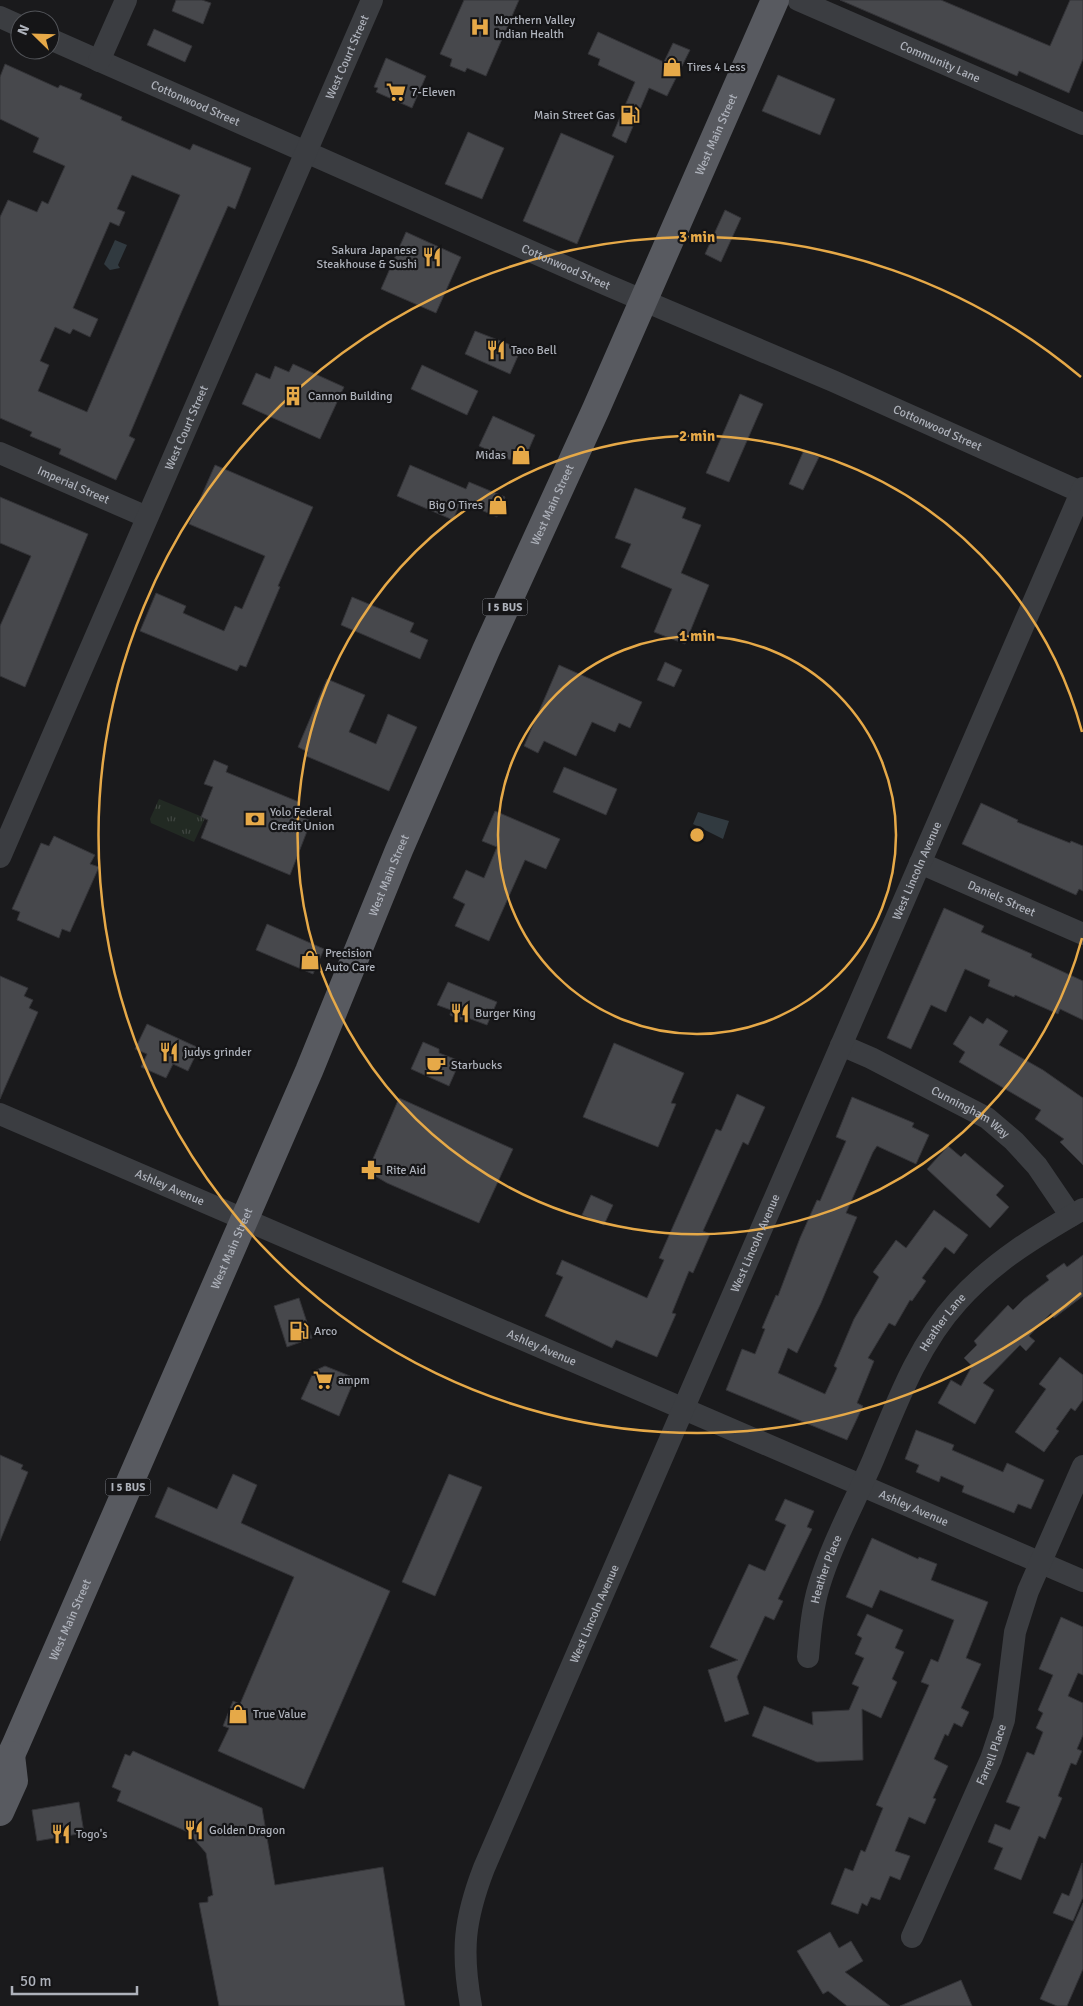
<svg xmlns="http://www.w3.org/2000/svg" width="1083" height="2006" font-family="Signika,sans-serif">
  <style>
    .grass { fill: url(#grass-tufts) }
    .water { fill: #313a40 }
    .building { fill: #47484c; stroke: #343438; fill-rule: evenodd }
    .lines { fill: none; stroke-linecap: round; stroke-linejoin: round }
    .minor { stroke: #3b3d41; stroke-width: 22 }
    .major { stroke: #585a60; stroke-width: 28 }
    .ring { fill: none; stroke: #e6a948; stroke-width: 2.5 }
    .labels { text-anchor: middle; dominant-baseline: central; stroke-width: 4.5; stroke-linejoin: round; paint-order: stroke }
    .shield { fill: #151517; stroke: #80838a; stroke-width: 1 }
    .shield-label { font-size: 11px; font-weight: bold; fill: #aeb2bb }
    .poi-label { font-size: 12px; fill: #aeb2bb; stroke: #151517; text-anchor: start }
    .street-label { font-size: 12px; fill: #aeb2bb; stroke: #151517 }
    .centre { fill: #e6a948; stroke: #151517; stroke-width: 2.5 }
    .ring-label { font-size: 15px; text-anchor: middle; font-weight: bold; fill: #e6a948; stroke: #151517; stroke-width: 4.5; stroke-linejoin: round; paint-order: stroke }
  </style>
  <defs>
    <pattern id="grass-tufts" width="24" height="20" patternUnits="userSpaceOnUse" patternTransform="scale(1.25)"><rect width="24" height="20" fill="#222a23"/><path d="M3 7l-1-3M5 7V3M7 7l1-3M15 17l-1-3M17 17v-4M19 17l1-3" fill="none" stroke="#404641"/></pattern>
  </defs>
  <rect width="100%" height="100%" fill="#1a1a1c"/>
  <polygon class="grass" points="159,799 205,818 194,842 151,823 150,819"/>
  <g class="water">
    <polygon points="115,240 127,245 118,265 120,268 110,270 104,264"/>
    <polygon points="698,812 729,821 723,839 693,824"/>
  </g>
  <g class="building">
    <polygon points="176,0 202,0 211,3 203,24 172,11"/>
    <polygon points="464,0 519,0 486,76 467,68 465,72 450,66 452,59 440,54"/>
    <polygon points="840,0 941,0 1050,46 1070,0 1083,0 1083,59 1069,93 1019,71 1017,76"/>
    <polygon points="154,29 192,46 185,62 147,45"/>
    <polygon points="598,32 664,62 673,43 690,50 667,96 649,88 626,143 612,136 635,82 598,65 600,59 588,54"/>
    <polygon points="386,58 426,76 412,108 376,92 378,88 374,87"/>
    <path d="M5,64L58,88L60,85L82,94L80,99L122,117L121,120L190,150L193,144L251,168L235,209L228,206L181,313L129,436L135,439L116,480L59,454L61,449L30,436L32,432L0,418V217L8,200L37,212L42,201L48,204L65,166L33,152L39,138L0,119V77ZM132,175L180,195L87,412L38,391L49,365L40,361L55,327L70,334L73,329L90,337L98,319L73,308L110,222L119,226L125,212L117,209Z"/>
    <polygon points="778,75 835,99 820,135 762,111"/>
    <polygon points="468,132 504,148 482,199 445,184"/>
    <polygon points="561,133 614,156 577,244 523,221"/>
    <polygon points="725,210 741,218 721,262 705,254"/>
    <polygon points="406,232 461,257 436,313 381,289"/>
    <polygon points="475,331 521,349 510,374 465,354"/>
    <polygon points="293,364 344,387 320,439 242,404 256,373 270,379 275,366 289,372"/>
    <polygon points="422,365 478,391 467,415 411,389"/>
    <polygon points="740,394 763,404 729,482 706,473"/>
    <polygon points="493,416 535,435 522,465 479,446"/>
    <polygon points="804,450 819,457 803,490 789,484"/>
    <polygon points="215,465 313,507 278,586 280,587 246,667 240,665 237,671 140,631 156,593 186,606 183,613 224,631 235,606 242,609 265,556 189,524"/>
    <polygon points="410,465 466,489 469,482 505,497 497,517 461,501 453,520 397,496"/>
    <polygon points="635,488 686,508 682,518 701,525 681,573 709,585 685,644 654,632 672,589 621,567 631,544 615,538"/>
    <polygon points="0,497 88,534 25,687 0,676 0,626 31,556 0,543"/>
    <polygon points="352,597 414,623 410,632 428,640 420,659 341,625"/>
    <polygon points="665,662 682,670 674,687 657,680"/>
    <polygon points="559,665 642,702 630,728 619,723 615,732 592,722 576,756 544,741 538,753 524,746"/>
    <polygon points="327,679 365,695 349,732 376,744 388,714 417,727 389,791 306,756 308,752 298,747"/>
    <polygon points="214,760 228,766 226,772 299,802 294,814 311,821 290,875 201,838 208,820 201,817 213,787 204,784"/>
    <polygon points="564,767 617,789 606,815 553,792"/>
    <polygon points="981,803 1018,820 1017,822 1070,843 1071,841 1083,846 1083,891 1079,889 1076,895 962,844"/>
    <polygon points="495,811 560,839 546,869 525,860 489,941 455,926 465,904 453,898 466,870 484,878 497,847 482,841"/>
    <polygon points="54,836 95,855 90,864 99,867 70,932 62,929 59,938 17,920 20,912 12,909 41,843 49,846"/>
    <polygon points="944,908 984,926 981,932 1032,954 1031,957 1083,981 1083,1020 1060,1009 1058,1014 1015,995 1014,997 988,986 990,980 965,969 946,1012 931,1005 911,1049 887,1038"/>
    <polygon points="267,924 324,949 313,974 256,950"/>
    <polygon points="0,976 28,988 24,996 33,1000 29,1008 38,1012 0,1099"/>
    <polygon points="448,982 497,1002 487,1025 468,1018 466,1021 458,1019 450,1015 451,1010 437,1005"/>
    <polygon points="970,1016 983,1024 987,1018 1008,1031 999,1045 1043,1070 1083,1098 1083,1165 1060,1142 1064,1139 1035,1119 1041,1110 959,1062 965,1052 953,1044"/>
    <polygon points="147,1024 199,1048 188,1071 173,1064 166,1078 141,1067 147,1054 135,1049"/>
    <polygon points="423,1042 439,1049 439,1053 460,1061 449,1086 411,1069"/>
    <polygon points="614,1043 684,1073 671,1103 676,1104 658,1147 583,1117"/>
    <polygon points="737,1094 765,1107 748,1145 743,1142 703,1231 710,1234 693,1273 689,1271 672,1313 676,1314 657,1357 616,1340 612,1348 545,1316 563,1277 556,1274 562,1260 647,1298 664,1260 659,1258 716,1129 721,1131"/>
    <polygon points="852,1097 914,1123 912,1127 929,1135 916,1164 877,1146 873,1152 846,1213 857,1217 821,1303 797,1353 788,1348 778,1373 825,1394 837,1368 834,1366 854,1319 879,1277 873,1272 896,1240 906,1248 934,1210 968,1235 954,1254 945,1247 922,1278 926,1281 912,1301 910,1300 895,1326 889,1323 868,1358 874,1361 857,1403 863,1406 847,1440 726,1390 742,1349 755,1354 765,1329 762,1328 776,1295 778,1296 800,1238 817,1200 820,1201 846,1141 836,1137"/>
    <polygon points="399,1098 513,1149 479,1223 387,1183 375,1176 369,1168"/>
    <polygon points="948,1146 961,1157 965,1153 1004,1186 996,1195 1009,1207 990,1228 927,1169"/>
    <polygon points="591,1195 613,1205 604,1225 582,1215"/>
    <polygon points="1083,1255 1083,1296 1054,1318 1051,1313 1029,1336 1035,1341 1026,1351 1020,1345 983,1383 994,1390 975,1424 938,1403 951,1380 961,1386 972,1366 964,1358 977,1345 974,1341 1008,1305 1013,1310 1024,1299 1049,1280 1046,1276 1064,1263 1067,1267"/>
    <polygon points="299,1298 312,1338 287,1347 274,1306"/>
    <polygon points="1060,1357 1083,1375 1083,1400 1075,1411 1071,1408 1056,1429 1059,1431 1044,1452 1015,1432 1046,1389 1039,1384"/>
    <polygon points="325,1366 355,1378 339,1416 301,1399 314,1371"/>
    <polygon points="916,1430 954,1445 952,1450 1003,1472 1007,1463 1044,1480 1031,1509 1018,1504 1014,1513 962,1492 964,1486 941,1476 939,1482 916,1472 919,1465 905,1459"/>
    <polygon points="0,1455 23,1465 21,1469 28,1472 0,1541"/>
    <polygon points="233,1474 257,1485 241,1523 390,1591 304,1789 218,1751 229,1728 223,1726 233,1701 240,1704 294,1577 155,1517 168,1487 217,1509"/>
    <polygon points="449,1474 482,1487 435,1596 402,1582"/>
    <polygon points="785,1499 814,1511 807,1527 812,1529 778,1599 783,1601 774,1620 765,1616 737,1677 749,1714 725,1722 708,1670 738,1660 710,1647 749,1564 765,1571 786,1525 775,1520"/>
    <polygon points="872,1538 918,1559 919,1557 937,1564 931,1580 988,1602 966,1658 981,1664 961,1708 969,1712 962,1727 954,1723 948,1736 945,1734 934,1759 948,1766 933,1798 936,1799 925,1824 909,1817 895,1851 910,1856 900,1880 890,1876 880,1900 871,1897 867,1906 862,1903 858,1914 831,1904 845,1868 853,1871 861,1850 865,1852 883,1808 876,1805 929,1685 921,1682 931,1659 938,1662 954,1620 880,1590 872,1608 846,1597"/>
    <polygon points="867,1614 903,1630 895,1648 904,1652 892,1679 897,1682 881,1718 862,1709 863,1760 817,1762 752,1736 764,1706 813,1725 812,1712 849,1710 859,1687 852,1684 864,1658 855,1654 862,1638 857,1635"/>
    <polygon points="1061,1617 1083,1627 1083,1675 1078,1673 1068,1696 1083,1703 1083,1735 1077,1749 1082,1751 1076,1765 1071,1763 1058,1796 1062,1798 1045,1839 1039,1836 1021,1880 994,1869 1003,1848 988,1842 995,1824 1010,1830 1020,1807 1006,1802 1027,1752 1034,1755 1043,1732 1036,1728 1043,1713 1038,1710 1053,1675 1039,1669"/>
    <polygon points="133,1751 262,1808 275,1885 383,1867 405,2006 219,2006 199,1903 208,1902 208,1897 213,1895 206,1853 188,1832 117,1801 121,1791 112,1787 125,1754 130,1756"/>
    <polygon points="79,1802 84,1833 37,1841 32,1810"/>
    <polygon points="1082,1863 1083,1897 1073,1921 1053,1913 1062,1893 1069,1896"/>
    <polygon points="1083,1903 1083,1969 1067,2006 1057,2006 1040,1999"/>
    <polygon points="830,1932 839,1948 851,1941 863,1961 845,1972 890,2006 847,2006 828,1991 823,1994 797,1951"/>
    <polygon points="961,1980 972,2006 900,2006"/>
  </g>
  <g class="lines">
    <g class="minor">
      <path id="s1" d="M798,0L1083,124"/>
      <polyline points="0,17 20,26"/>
      <path id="s2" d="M50,39L607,285L833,381L1083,493"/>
      <polyline points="99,61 126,0"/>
      <path id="s3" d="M0,453L147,517"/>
      <path id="s4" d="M0,857L372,0"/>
      <path id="s5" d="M920,863L1083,934"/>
      <path id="s6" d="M841,1045L871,1058L987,1118L1014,1141L1037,1166L1071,1216"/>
      <path id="s7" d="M0,1114L1083,1581"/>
      <path id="s8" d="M808,1657C810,1634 812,1609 819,1586C832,1543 855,1502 873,1460C896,1405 917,1346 958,1301C994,1261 1038,1235 1083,1209"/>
      <path id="s9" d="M912,1937L991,1759L1004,1720L1015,1632L1028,1591L1083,1466"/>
      <path id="s10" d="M471,2006C461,1951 464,1920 484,1868L1083,488"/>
    </g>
    <g class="major">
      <path id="s11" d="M0,1763L11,1755L16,1744L309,1071L399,850L486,650L596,409L775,0"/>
      <polyline points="0,1812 14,1781 11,1755"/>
    </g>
  </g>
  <g class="ring">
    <circle cx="697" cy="835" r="199"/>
    <path d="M1082 938A399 399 0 1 1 1082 732"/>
    <path d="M1081 1293A598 598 0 1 1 1081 377"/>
  </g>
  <defs>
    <symbol id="hospital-bare" viewBox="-9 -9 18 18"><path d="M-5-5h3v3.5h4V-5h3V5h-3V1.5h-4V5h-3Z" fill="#e6a948" stroke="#151517" stroke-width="2.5" paint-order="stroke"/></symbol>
    <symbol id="shop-bare" viewBox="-9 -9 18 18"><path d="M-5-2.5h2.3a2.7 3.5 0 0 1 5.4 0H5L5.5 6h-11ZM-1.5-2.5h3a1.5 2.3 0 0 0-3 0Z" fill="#e6a948" stroke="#151517" stroke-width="2.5" paint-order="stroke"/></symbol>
    <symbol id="supermarket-bare" viewBox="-9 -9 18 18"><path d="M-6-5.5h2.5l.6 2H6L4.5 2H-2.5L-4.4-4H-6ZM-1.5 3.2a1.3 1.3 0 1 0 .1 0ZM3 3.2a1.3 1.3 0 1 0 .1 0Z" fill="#e6a948" stroke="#151517" stroke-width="2.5" paint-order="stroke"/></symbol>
    <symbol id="fuel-bare" viewBox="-9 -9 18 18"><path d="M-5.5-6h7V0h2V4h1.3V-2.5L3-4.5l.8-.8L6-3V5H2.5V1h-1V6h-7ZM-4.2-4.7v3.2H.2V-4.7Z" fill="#e6a948" stroke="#151517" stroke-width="2.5" paint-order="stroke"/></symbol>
    <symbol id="restaurant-bare" viewBox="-9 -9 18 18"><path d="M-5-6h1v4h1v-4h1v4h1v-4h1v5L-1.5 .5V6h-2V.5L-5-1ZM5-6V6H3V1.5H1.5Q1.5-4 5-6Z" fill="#e6a948" stroke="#151517" stroke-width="2.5" paint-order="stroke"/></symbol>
    <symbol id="building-bare" viewBox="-9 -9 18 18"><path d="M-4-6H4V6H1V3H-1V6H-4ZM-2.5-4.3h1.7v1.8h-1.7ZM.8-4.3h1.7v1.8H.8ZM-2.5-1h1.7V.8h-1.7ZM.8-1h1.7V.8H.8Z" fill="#e6a948" stroke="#151517" stroke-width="2.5" paint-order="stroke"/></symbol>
    <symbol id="bank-bare" viewBox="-9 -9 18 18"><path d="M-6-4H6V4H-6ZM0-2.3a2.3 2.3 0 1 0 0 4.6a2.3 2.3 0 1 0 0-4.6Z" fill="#e6a948" stroke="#151517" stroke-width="2.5" paint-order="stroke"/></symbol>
    <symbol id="cafe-bare" viewBox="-9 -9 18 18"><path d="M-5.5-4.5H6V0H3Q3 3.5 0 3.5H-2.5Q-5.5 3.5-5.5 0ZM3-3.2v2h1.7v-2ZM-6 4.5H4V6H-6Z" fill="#e6a948" stroke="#151517" stroke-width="2.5" paint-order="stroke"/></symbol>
    <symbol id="pharmacy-bare" viewBox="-9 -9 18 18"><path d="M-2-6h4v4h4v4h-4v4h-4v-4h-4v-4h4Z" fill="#e6a948" stroke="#151517" stroke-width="2.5" paint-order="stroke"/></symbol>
  </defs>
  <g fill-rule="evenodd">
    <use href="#hospital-bare" x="466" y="13" width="28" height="28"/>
    <use href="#shop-bare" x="658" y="53" width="28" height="28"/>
    <use href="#supermarket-bare" x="382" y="78" width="28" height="28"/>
    <use href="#fuel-bare" x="616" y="101" width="28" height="28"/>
    <use href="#restaurant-bare" x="418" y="243" width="28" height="28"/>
    <use href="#restaurant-bare" x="482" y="336" width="28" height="28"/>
    <use href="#building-bare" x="279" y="382" width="28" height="28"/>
    <use href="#shop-bare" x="507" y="441" width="28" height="28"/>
    <use href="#shop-bare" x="484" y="491" width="28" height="28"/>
    <use href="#bank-bare" x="241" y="805" width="28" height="28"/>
    <use href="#shop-bare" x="296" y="946" width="28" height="28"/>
    <use href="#restaurant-bare" x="446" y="999" width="28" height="28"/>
    <use href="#restaurant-bare" x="155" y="1038" width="28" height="28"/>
    <use href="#cafe-bare" x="422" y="1051" width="28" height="28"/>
    <use href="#pharmacy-bare" x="357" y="1156" width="28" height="28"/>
    <use href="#fuel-bare" x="285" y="1317" width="28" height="28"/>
    <use href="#supermarket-bare" x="309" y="1366" width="28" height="28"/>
    <use href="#shop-bare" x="224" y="1700" width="28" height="28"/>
    <use href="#restaurant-bare" x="180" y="1816" width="28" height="28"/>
    <use href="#restaurant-bare" x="47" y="1820" width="28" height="28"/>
  </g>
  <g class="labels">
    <g class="shield">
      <rect x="482.5" y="598.5" width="45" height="17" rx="4"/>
      <rect x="105.5" y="1478.5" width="45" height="17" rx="4"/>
    </g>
    <g class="shield-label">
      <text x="505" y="607">I 5 BUS</text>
      <text x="128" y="1487">I 5 BUS</text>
    </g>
    <g class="poi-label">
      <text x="495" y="20">Northern Valley<tspan x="495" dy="14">Indian Health</tspan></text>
      <text x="687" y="67">Tires 4 Less</text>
      <text x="411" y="92">7-Eleven</text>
      <text x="615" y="115" text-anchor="end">Main Street Gas</text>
      <text x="417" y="250" text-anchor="end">Sakura Japanese<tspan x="417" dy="14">Steakhouse &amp; Sushi</tspan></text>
      <text x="511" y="350">Taco Bell</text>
      <text x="308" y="396">Cannon Building</text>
      <text x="506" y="455" text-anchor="end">Midas</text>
      <text x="483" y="505" text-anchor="end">Big O Tires</text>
      <text x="270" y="812">Yolo Federal<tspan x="270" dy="14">Credit Union</tspan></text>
      <text x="325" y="953">Precision<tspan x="325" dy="14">Auto Care</tspan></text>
      <text x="475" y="1013">Burger King</text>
      <text x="184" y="1052">judys grinder</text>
      <text x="451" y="1065">Starbucks</text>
      <text x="386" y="1170">Rite Aid</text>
      <text x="314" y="1331">Arco</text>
      <text x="338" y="1380">ampm</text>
      <text x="253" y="1714">True Value</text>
      <text x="209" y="1830">Golden Dragon</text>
      <text x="76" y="1834">Togo's</text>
    </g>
    <g class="street-label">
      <text stroke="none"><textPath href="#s4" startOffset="872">West Court Street</textPath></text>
      <text stroke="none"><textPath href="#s1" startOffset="155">Community Lane</textPath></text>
      <text stroke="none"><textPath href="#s2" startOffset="159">Cottonwood Street</textPath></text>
      <text stroke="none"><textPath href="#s11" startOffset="1781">West Main Street</textPath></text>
      <text stroke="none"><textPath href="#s2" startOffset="564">Cottonwood Street</textPath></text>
      <text stroke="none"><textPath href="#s4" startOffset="468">West Court Street</textPath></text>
      <text stroke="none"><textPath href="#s2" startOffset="969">Cottonwood Street</textPath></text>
      <text stroke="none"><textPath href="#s3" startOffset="80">Imperial Street</textPath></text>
      <text stroke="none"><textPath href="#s11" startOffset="1376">West Main Street</textPath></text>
      <text stroke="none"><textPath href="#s10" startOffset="1228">West Lincoln Avenue</textPath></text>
      <text stroke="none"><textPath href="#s11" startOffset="971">West Main Street</textPath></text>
      <text stroke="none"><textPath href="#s5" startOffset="89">Daniels Street</textPath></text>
      <text stroke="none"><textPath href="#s6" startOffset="146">Cunningham Way</textPath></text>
      <text stroke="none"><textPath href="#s7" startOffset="185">Ashley Avenue</textPath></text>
      <text stroke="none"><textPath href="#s10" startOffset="822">West Lincoln Avenue</textPath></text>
      <text stroke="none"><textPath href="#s11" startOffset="566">West Main Street</textPath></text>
      <text stroke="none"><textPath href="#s8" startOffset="364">Heather Lane</textPath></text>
      <text stroke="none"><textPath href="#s7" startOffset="590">Ashley Avenue</textPath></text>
      <text stroke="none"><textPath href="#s7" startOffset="995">Ashley Avenue</textPath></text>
      <text stroke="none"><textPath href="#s8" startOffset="90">Heather Place</textPath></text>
      <text stroke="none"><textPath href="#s10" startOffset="418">West Lincoln Avenue</textPath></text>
      <text stroke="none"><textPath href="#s11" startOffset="161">West Main Street</textPath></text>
      <text stroke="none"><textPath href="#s9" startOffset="199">Farrell Place</textPath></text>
    </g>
  </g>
  <circle cx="697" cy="835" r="8" class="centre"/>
  <g class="ring-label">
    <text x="697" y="242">3 min</text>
    <text x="697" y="441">2 min</text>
    <text x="697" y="641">1 min</text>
  </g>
  <g transform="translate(35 35) rotate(293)"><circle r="24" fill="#151517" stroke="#525459"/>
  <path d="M0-4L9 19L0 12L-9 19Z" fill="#e6a948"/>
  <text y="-8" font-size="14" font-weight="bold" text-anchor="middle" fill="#aeb2bb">N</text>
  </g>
  <path d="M12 1986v8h125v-8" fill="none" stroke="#aeb2bb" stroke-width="2.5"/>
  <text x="20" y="1986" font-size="15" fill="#aeb2bb" stroke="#151517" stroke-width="4" paint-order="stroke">50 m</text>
</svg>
